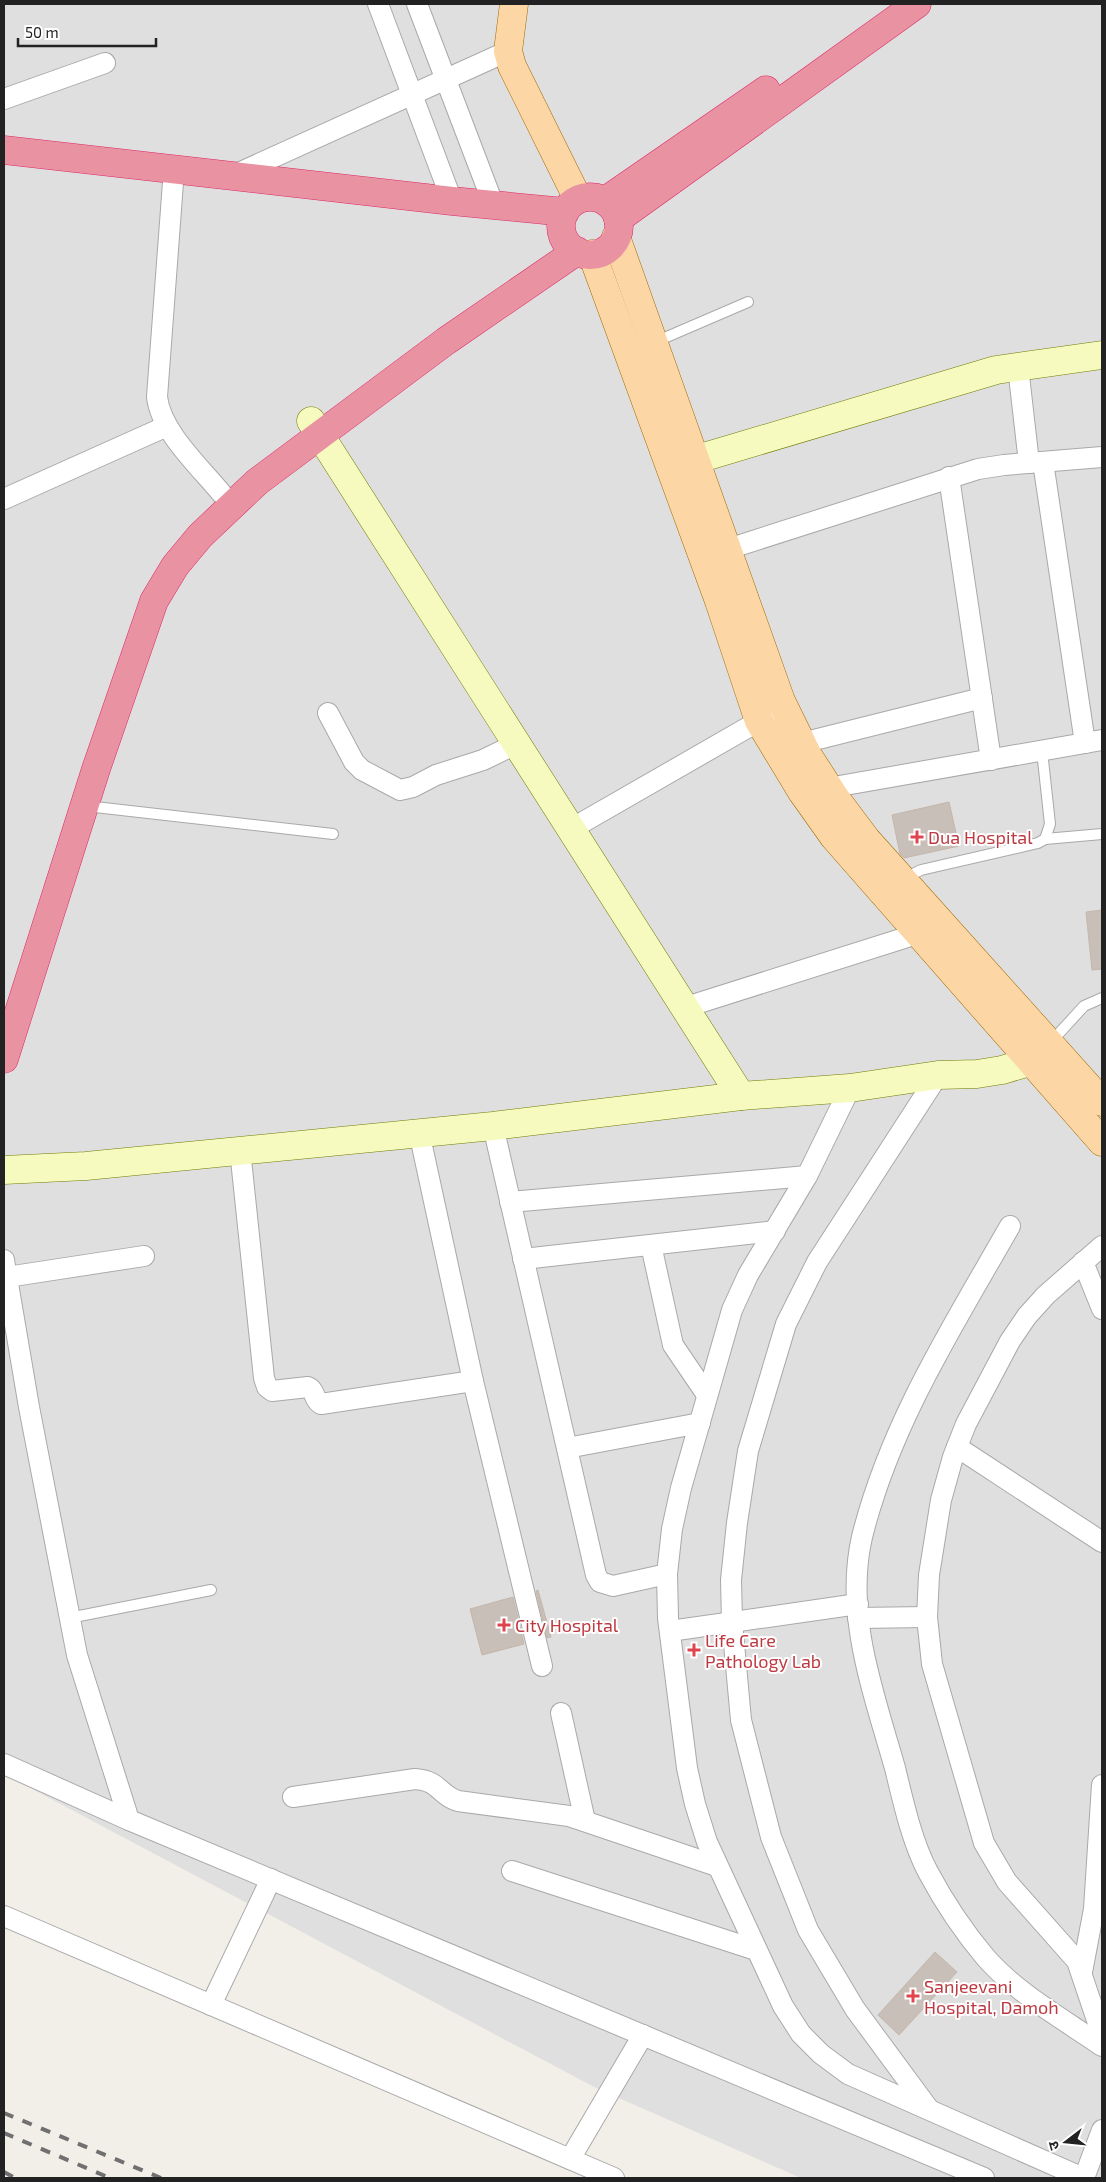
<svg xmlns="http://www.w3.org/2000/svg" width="1106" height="2182" font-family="'Exo 2','Noto Sans Devanagari',sans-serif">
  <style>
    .residential { fill: #e0dfdf }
    .building { fill: #c7bfb8; stroke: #c4b6ab }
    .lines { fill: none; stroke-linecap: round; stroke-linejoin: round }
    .lane-casing { stroke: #a9a9a9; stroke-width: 12 }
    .street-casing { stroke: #a9a9a9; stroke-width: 22 }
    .secondary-casing { stroke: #707d05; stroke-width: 29 }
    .primary-casing { stroke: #a06b00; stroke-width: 29 }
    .highway-casing { stroke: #dc2a67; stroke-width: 29 }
    .lane { stroke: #fff; stroke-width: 10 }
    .street { stroke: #fff; stroke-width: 20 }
    .secondary { stroke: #f7fabf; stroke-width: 28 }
    .primary { stroke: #fcd6a4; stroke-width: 28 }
    .highway { stroke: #e892a2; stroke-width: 28 }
    .rail { stroke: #707070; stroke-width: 4; stroke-dasharray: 10 10; stroke-linecap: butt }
    .health-dot { fill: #e0444e; stroke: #fff; stroke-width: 2 }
    .labels { text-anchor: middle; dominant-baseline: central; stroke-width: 4; stroke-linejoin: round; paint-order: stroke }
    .health-label { font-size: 18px; fill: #be3a42; stroke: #fff; text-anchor: start }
  </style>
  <rect width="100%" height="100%" fill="#f2efe9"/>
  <polygon class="residential" points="4,4 1102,4 1102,2178 801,2178 596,2088 4,1774"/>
  <g class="building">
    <polygon points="949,802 959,846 904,858 900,854 892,815"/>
    <polygon points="1102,910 1102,969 1092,970 1086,912"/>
    <polygon points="538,1590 551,1637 547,1638 536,1591"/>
    <polygon points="513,1597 524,1644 482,1655 470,1609"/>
    <polygon points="935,1952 957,1972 899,2035 878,2015"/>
  </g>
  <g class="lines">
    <defs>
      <g id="lane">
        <polyline points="655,342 748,302"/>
        <polyline points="86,806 333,834"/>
        <polyline points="1045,839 1102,834"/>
        <polyline points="903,879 921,870 1038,843 1045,839 1050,824 1042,751"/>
        <polyline points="1051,1042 1084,1006 1102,998"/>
        <polyline points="69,1618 211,1590"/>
      </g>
      <g id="street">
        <polyline points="378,4 452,201"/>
        <polyline points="417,4 494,206"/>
        <polyline points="4,99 105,63"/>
        <path d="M174,169L157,397C161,432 200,467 222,494"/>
        <polyline points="232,176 508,51"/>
        <polyline points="1018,367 1029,463"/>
        <polyline points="1043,462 1085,743"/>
        <polyline points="949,477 991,760"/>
        <polyline points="4,499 167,426"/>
        <polyline points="728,549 978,469 1004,465 1102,457"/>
        <polyline points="328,713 354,762 362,770 400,790 413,787 436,775 483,760 518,743"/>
        <polyline points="802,743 982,698"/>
        <polyline points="817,793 828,788 1102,740"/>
        <polyline points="571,829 759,721 772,716"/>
        <polyline points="683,1008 920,933 930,927"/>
        <polyline points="850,1088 807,1176 748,1275 732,1310 681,1488 672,1529 667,1574 668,1618 687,1768 695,1804 707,1842 783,2006 801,2034 821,2054 848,2074 1083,2178"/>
        <polyline points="493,1126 596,1575 600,1582 613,1586 667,1574"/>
        <polyline points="419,1132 473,1381 542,1666"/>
        <path d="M240,1150L264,1378L267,1387L272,1391L308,1387C316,1390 313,1400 321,1404L473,1381"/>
        <polyline points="510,1202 807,1176"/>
        <path d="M1010,1226C953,1326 890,1424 862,1537C844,1615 874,1694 895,1768C903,1801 912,1842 928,1872C944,1902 964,1932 986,1958C1018,1994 1063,2019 1102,2046"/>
        <polyline points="651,1245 673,1345 707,1395"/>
        <polyline points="1102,1246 1046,1295 1027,1316 1010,1341 966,1424 953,1457 941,1500 929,1575 927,1617 932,1664 984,1843 1007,1882 1077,1961 1102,2035"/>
        <polyline points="523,1259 775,1231"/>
        <polyline points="4,1260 29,1407 77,1655 129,1820"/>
        <polyline points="1083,1262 1102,1309"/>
        <polyline points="7,1277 144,1256"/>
        <polyline points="957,1447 1102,1542"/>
        <polyline points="567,1448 700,1423"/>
        <polyline points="858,1618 927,1617"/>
        <polyline points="670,1631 858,1604"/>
        <polyline points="561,1713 585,1821"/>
        <polyline points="4,1764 129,1820 984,2178"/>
        <path d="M293,1797L415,1779C441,1781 438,1795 458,1801L569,1816L717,1866"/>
        <polyline points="512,1871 756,1950"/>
        <polyline points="4,1916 614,2178"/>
        <polyline points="1082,1972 1094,1909 1102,1785"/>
        <polyline points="211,2005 271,1879"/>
        <polyline points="928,2108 855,2009 808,1930 771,1837 741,1720 732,1622 731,1580 737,1523 748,1451 786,1324 817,1262 938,1075"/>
        <polyline points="570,2159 643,2035"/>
        <polyline points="1084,2178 1102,2130"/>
      </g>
      <g id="secondary">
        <polyline points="311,421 741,1096"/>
        <polyline points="674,466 996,370 1102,355"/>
        <polyline points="4,1170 86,1166 493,1126 741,1096 850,1088 938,1075 977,1074 1002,1070 1029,1062 1046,1046"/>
      </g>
      <g id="primary">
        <polyline points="514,4 508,51 512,66 578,199"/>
        <polyline points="616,237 781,701 807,754 836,799 866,839 1102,1102"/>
        <polyline points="592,254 719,601 759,721 802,792 834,837 1102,1142"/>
      </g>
      <g id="highway">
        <polyline points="4,150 452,201 565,212"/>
        <circle cx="590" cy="226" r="29"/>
        <polyline points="605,201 766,90"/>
        <polyline points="618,219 917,4"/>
        <polyline points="4,1059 96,769 154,601 175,566 200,536 257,482 446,341 577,251"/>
      </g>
    </defs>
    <use href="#lane" class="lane-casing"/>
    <use href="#street" class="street-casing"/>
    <use href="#secondary" class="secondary-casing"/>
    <use href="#primary" class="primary-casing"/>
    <use href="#highway" class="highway-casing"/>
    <use href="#lane" class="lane"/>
    <use href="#street" class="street"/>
    <use href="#secondary" class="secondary"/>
    <use href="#primary" class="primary"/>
    <use href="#highway" class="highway"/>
    <g class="rail">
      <polyline points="4,2113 161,2178"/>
      <polyline points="4,2133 110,2178"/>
      <polyline points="4,2172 15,2178"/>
    </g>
  </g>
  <g class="health-dot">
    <path d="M914.5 829.5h5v5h5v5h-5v5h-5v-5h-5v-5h5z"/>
    <path d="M501.5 1617.5h5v5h5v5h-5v5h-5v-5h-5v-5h5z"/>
    <path d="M691.5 1642.5h5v5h5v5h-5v5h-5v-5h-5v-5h5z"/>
    <path d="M910.5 1988.5h5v5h5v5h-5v5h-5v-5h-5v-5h5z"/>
  </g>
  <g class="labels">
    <g class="health-label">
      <text x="928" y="837">Dua Hospital</text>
      <text x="515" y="1625">City Hospital</text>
      <text x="705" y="1640">Life Care<tspan x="705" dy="21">Pathology Lab</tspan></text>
      <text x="924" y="1986">Sanjeevani<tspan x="924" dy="21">Hospital, Damoh</tspan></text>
    </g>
  </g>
  <rect width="1106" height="2182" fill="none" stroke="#222222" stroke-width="10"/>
  <g transform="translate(1066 2142) rotate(254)" stroke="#ffffff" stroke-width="4" paint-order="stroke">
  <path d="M0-4L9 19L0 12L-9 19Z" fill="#222222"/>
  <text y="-8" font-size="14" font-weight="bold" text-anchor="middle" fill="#222222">उ</text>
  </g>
  <path d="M18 38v8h138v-8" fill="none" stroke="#222222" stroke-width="2.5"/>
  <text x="25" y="38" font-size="15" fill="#222222" stroke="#ffffff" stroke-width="4" paint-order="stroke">50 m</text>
</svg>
